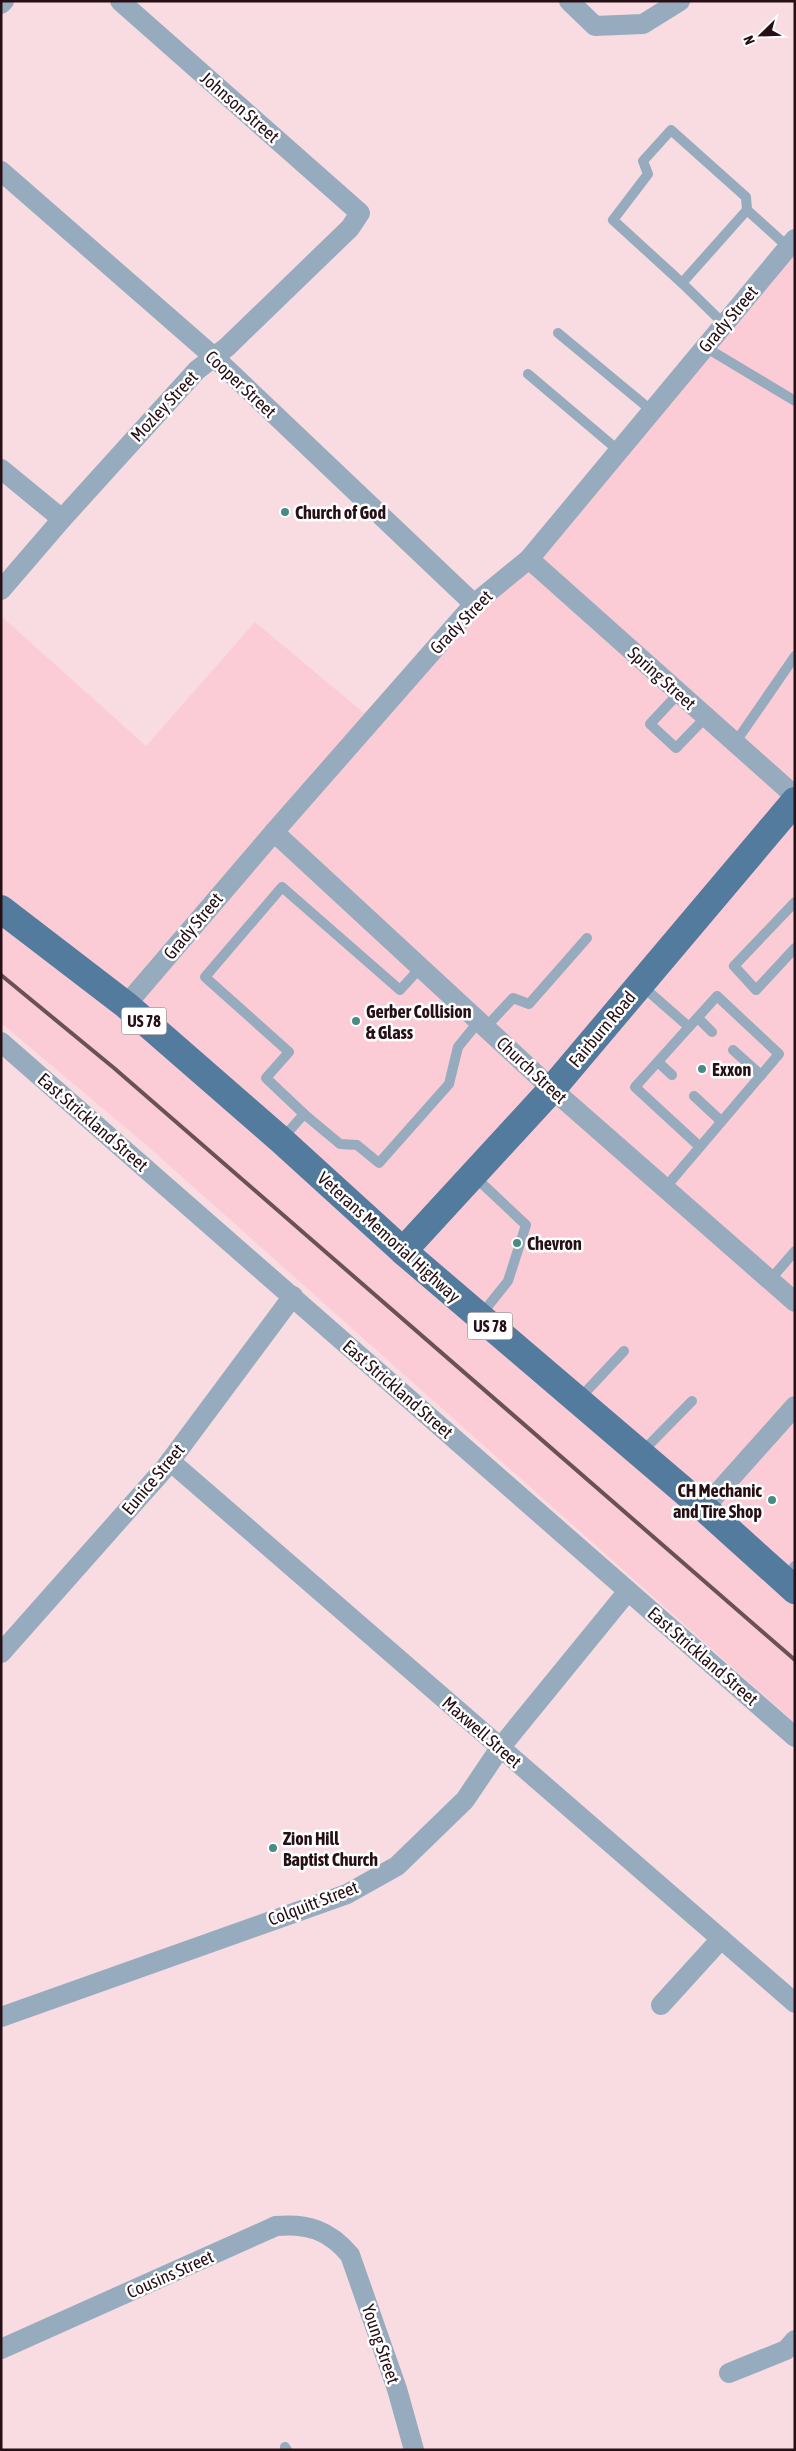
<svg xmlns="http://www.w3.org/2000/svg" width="796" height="2451" font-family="'Asap Condensed',sans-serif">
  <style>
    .built { fill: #fbccd5 }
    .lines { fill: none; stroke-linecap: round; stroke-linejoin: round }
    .lane { stroke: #96abbe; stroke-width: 10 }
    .street { stroke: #96abbe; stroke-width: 20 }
    .primary { stroke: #537b9d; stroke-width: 28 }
    .rail { stroke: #695156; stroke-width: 4 }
    .poi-dot { fill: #468c84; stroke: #fff; stroke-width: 2 }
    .labels { text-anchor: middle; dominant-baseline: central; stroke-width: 5; stroke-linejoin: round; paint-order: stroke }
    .shield { fill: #fff; stroke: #67575b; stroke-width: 1 }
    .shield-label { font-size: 16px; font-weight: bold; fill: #260f15 }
    .street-label { font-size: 18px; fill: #260f15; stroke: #fff }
    .poi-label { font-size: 18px; font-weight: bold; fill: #260f15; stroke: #fff; text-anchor: start }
  </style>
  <rect width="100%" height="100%" fill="#f8dce1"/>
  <polygon class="built" points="795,239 795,1723 144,1143 1,1023 1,616 146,746 255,622 364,713 474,604 529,559"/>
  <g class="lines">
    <g class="lane">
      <polyline points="682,283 613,220 648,174 643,161 671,130 746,197 747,210"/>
      <polyline points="724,324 682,283 747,210 788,247"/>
      <polyline points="558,333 652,411"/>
      <polyline points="705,347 795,401"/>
      <polyline points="528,374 619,451"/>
      <polyline points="679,693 650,724 676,748 706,717"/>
      <polyline points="735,743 795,656"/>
      <polyline points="795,902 734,966 756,990 795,948"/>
      <polyline points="641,985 689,1027 717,996 779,1054 665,1188"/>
      <polyline points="698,1018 712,1032"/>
      <polyline points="486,1027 513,998 529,1004 587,938"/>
      <polyline points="689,1027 635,1087 699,1146"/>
      <polyline points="733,1050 761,1075"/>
      <polyline points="658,1062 672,1075"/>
      <polyline points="694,1096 721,1121"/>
      <polyline points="304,1114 340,1144 357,1145 379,1163 449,1084 458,1047 479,1021"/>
      <polyline points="282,1139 304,1114 266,1078 289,1052 205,977 282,887 400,990 421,967"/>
      <polyline points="474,1176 526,1225 508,1281 480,1316"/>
      <polyline points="770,1280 795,1251"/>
      <polyline points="578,1400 624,1351"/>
      <polyline points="641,1453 692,1401"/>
      <polyline points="784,1578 795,1566"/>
      <polyline points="285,2447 287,2450"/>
    </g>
    <g class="street">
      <polyline points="569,1 595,26 643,24 680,1"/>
      <polyline points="1,4 4,1"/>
      <polyline points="1,171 214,357 474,604"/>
      <polyline points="1,469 62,519"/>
      <polyline points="529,559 795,796"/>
      <polyline points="1,590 62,519 197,370 227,347 350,228 360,213 120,1"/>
      <polyline points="274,832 552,1089 795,1302"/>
      <polyline points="126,1005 274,832 474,604 529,559 795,239"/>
      <polyline points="1,1042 795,1737"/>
      <polyline points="170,1461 795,2003"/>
      <polyline points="704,1508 795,1406"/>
      <polyline points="1,1653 165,1468 293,1296"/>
      <polyline points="661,2005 721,1939"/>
      <polyline points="1,2017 347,1894 397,1866 465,1800 500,1748 628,1591"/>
      <path d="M1,2349L276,2226C307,2223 329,2230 350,2255L397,2389L414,2450"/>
      <polyline points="729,2373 786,2350 795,2340"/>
    </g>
    <g class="primary">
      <polyline points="1,909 126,1005 281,1140 403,1251 704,1508 795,1590"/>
      <polyline points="403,1251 552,1089 795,801"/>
    </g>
    <polyline class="rail" points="1,975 114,1068 795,1660"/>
  </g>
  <g class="poi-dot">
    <circle cx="285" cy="512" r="5"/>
    <circle cx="356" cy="1021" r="5"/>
    <circle cx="702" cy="1069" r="5"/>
    <circle cx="517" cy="1243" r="5"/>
    <circle cx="772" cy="1500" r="5"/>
    <circle cx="273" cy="1848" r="5"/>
  </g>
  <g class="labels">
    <g class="shield">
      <rect x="121.5" y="1007.5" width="45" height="27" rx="4"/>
      <rect x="467.5" y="1312.5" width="45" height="27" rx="4"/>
    </g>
    <g class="shield-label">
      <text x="144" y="1021">US 78</text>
      <text x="490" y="1326">US 78</text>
    </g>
    <g class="street-label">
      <text transform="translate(240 107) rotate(41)">Johnson Street</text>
      <text transform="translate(728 319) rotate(-50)">Grady Street</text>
      <text transform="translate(241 384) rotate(43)">Cooper Street</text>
      <text transform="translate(164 406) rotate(-47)">Mozley Street</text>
      <text transform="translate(461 622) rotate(-46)">Grady Street</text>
      <text transform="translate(662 678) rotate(42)">Spring Street</text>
      <text transform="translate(193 926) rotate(-50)">Grady Street</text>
      <text transform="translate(602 1029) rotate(-50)">Fairburn Road</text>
      <text transform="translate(532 1070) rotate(43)">Church Street</text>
      <text transform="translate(93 1122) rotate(41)">East Strickland Street</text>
      <text transform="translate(389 1237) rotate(42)">Veterans Memorial Highway</text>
      <text transform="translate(398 1389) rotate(41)">East Strickland Street</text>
      <text transform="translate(153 1479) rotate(-50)">Eunice Street</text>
      <text transform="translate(703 1656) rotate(41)">East Strickland Street</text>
      <text transform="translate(482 1732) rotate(41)">Maxwell Street</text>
      <text transform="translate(313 1903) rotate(-21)">Colquitt Street</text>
      <text transform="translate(170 2274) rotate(-24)">Cousins Street</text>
      <text transform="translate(381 2344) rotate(71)">Young Street</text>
    </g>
    <g class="poi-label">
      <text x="295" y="512">Church of God</text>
      <text x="366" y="1011">Gerber Collision<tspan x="366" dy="21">&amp; Glass</tspan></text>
      <text x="712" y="1069">Exxon</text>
      <text x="527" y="1243">Chevron</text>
      <text x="762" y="1490" text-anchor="end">CH Mechanic<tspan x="762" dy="21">and Tire Shop</tspan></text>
      <text x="283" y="1838">Zion Hill<tspan x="283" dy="21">Baptist Church</tspan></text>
    </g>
  </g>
  <rect width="796" height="2451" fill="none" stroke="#260f15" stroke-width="5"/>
  <g transform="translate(761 35) rotate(247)" stroke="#ffffff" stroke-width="4" paint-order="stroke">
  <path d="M0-4L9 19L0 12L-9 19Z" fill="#260f15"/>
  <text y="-8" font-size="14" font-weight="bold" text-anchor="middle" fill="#260f15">N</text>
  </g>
</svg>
